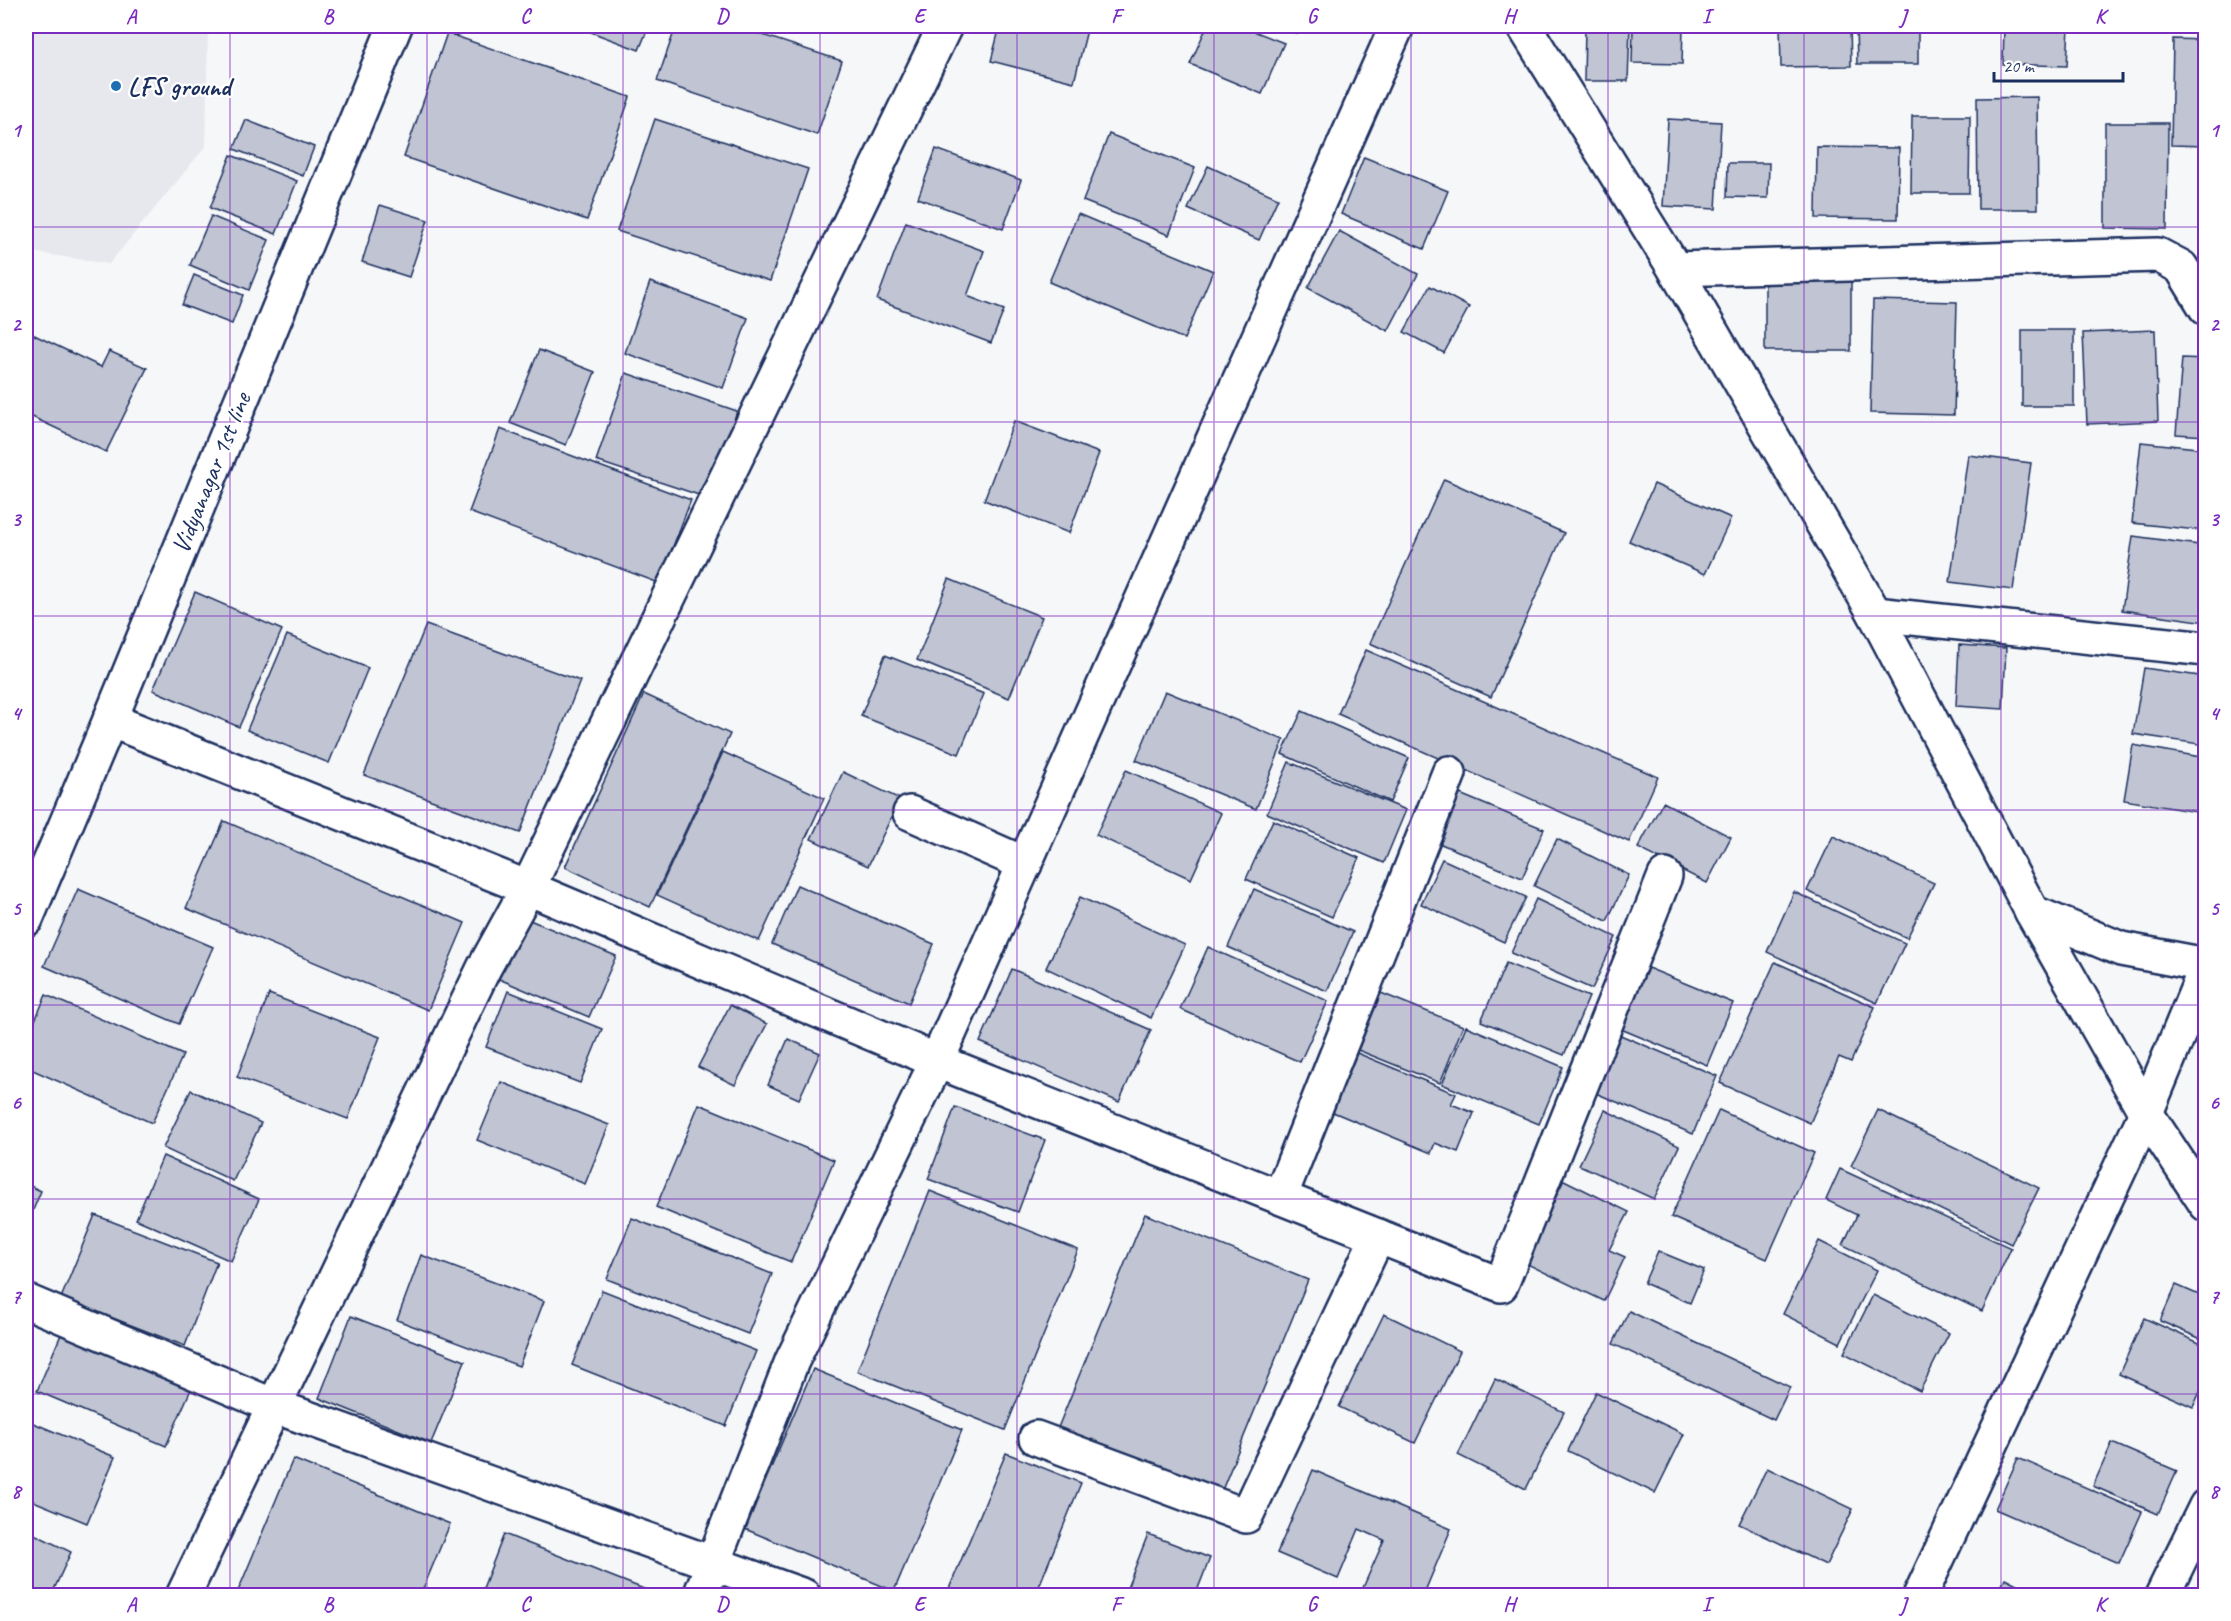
<svg xmlns="http://www.w3.org/2000/svg" width="2231" height="1621" font-family="Caveat,sans-serif">
  <style>
    .built { fill: #e6e8ee }
    .building { fill: #c0c4d3; stroke: #1b2f5e; stroke-width: 1.5 }
    .lines { fill: none; stroke-linecap: round; stroke-linejoin: round }
    .minor-casing { stroke: #1b2f5e; stroke-width: 38 }
    .tertiary-casing { stroke: #1b2f5e; stroke-width: 38 }
    .minor { stroke: #fff; stroke-width: 33 }
    .tertiary { stroke: #fff; stroke-width: 33 }
    .grid { fill: none; stroke: #7b2cbf; stroke-width: 1.5; stroke-opacity: 0.55 }
    .poi-dot { fill: #1f6fb2; stroke: #fff; stroke-width: 2 }
    .labels { text-anchor: middle; dominant-baseline: central; stroke-width: 4.5; stroke-linejoin: round; paint-order: stroke }
    .poi-label { font-size: 26px; font-weight: bold; fill: #1b2f5e; stroke: #fff; text-anchor: start }
    .street-label { font-size: 26px; fill: #1b2f5e; stroke: #fff }
    .neatline { fill: none; stroke: #7b2cbf; stroke-width: 2 }
    .grid-label { font-size: 20px; text-anchor: middle; font-weight: bold; fill: #7b2cbf }
  </style>
  <rect width="100%" height="100%" fill="#f6f7f9"/>
  <filter id="ink" filterUnits="userSpaceOnUse"><feTurbulence type="fractalNoise" baseFrequency=".0167" numOctaves="2"/><feDisplacementMap in="SourceGraphic" scale="12" xChannelSelector="R" yChannelSelector="G"/><feConvolveMatrix kernelMatrix="1 2 1 2 8 2 1 2 1" color-interpolation-filters="sRGB"/></filter>
  <g filter="url(#ink)">
    <polygon class="built" points="26,26 208,26 206,146 109,264 26,251"/>
    <g class="building">
      <polygon points="575,26 649,26 639,50"/>
      <polygon points="676,26 735,26 842,61 817,135 657,81"/>
      <polygon points="1000,26 1088,26 1074,82 991,61"/>
      <polygon points="1207,26 1241,26 1284,43 1262,94 1190,64"/>
      <polygon points="1277,26 1300,26 1297,33"/>
      <polygon points="1585,26 1630,26 1628,81 1584,81"/>
      <polygon points="1633,26 1683,26 1682,64 1632,63"/>
      <polygon points="1780,26 1850,26 1851,66 1781,67"/>
      <polygon points="1856,26 1918,26 1918,64 1857,64"/>
      <polygon points="2004,26 2069,26 2067,66 2003,64"/>
      <polygon points="447,33 630,97 587,220 404,157"/>
      <polygon points="2173,39 2206,40 2206,146 2171,145"/>
      <polygon points="2037,97 2038,209 1978,209 1977,98"/>
      <polygon points="1912,116 1970,116 1969,193 1911,193"/>
      <polygon points="655,119 808,169 770,281 617,231"/>
      <polygon points="1668,119 1721,122 1716,209 1663,206"/>
      <polygon points="246,120 314,147 303,176 234,149"/>
      <polygon points="2105,123 2168,123 2167,229 2105,228"/>
      <polygon points="1109,134 1195,168 1169,235 1083,201"/>
      <polygon points="1817,147 1899,148 1898,219 1816,218"/>
      <polygon points="936,149 1021,180 1003,229 918,198"/>
      <polygon points="231,155 297,181 276,234 210,208"/>
      <polygon points="1364,157 1448,191 1424,249 1341,214"/>
      <polygon points="1728,163 1769,163 1768,198 1727,197"/>
      <polygon points="1208,166 1278,198 1259,240 1188,209"/>
      <polygon points="380,205 428,220 409,277 362,262"/>
      <polygon points="1078,214 1213,271 1184,339 1049,282"/>
      <polygon points="211,216 269,240 249,290 190,265"/>
      <polygon points="906,222 984,251 967,296 1004,310 991,343 877,300"/>
      <polygon points="1339,231 1418,274 1388,331 1308,288"/>
      <polygon points="194,275 243,295 232,324 182,305"/>
      <polygon points="650,282 748,318 723,388 625,353"/>
      <rect x="1765" y="282" width="86" height="69"/>
      <polygon points="1430,286 1469,307 1444,353 1404,332"/>
      <polygon points="1873,300 1957,302 1954,415 1870,413"/>
      <rect x="2022" y="330" width="52" height="76"/>
      <polygon points="2155,330 2158,421 2087,424 2083,333"/>
      <polygon points="26,331 101,367 109,351 147,368 106,452 26,414"/>
      <polygon points="539,350 595,372 566,445 510,423"/>
      <polygon points="2182,358 2206,359 2206,436 2176,434"/>
      <polygon points="626,373 737,411 708,498 596,461"/>
      <polygon points="1014,421 1099,453 1069,533 984,500"/>
      <polygon points="500,429 691,500 659,583 469,512"/>
      <polygon points="2141,442 2206,449 2206,531 2132,523"/>
      <polygon points="1968,455 2031,463 2013,590 1950,582"/>
      <polygon points="1444,479 1564,533 1491,697 1370,643"/>
      <polygon points="1654,484 1731,518 1705,574 1629,541"/>
      <polygon points="2133,536 2206,546 2206,622 2122,610"/>
      <polygon points="949,579 1042,617 1009,698 917,660"/>
      <polygon points="195,592 282,630 239,727 153,690"/>
      <polygon points="426,625 580,681 520,833 364,775"/>
      <polygon points="287,635 368,668 329,763 247,730"/>
      <polygon points="1959,645 2006,648 2003,709 1956,706"/>
      <polygon points="1366,650 1658,777 1629,842 1338,714"/>
      <polygon points="885,655 984,694 959,754 861,716"/>
      <polygon points="2144,668 2206,677 2206,745 2133,734"/>
      <polygon points="1165,691 1284,740 1256,809 1136,760"/>
      <polygon points="644,694 730,734 650,907 565,867"/>
      <polygon points="1302,711 1409,758 1390,802 1282,754"/>
      <polygon points="2133,745 2206,758 2206,793 2202,813 2124,800"/>
      <polygon points="723,752 824,798 759,941 657,895"/>
      <polygon points="1289,762 1406,810 1384,863 1267,813"/>
      <polygon points="1126,770 1221,813 1191,879 1096,835"/>
      <polygon points="843,772 900,799 868,866 811,839"/>
      <polygon points="1455,792 1544,829 1522,878 1434,841"/>
      <polygon points="1663,802 1731,837 1707,883 1638,848"/>
      <polygon points="1273,820 1359,858 1332,917 1246,879"/>
      <polygon points="224,821 465,923 428,1010 186,908"/>
      <polygon points="1833,836 1934,883 1907,938 1807,891"/>
      <polygon points="1557,839 1629,875 1607,921 1534,886"/>
      <polygon points="1442,859 1526,897 1504,942 1421,904"/>
      <polygon points="797,885 934,944 909,1003 772,944"/>
      <polygon points="78,889 213,947 179,1024 44,966"/>
      <polygon points="1254,889 1353,932 1327,991 1228,947"/>
      <polygon points="1794,892 1905,943 1877,1003 1767,952"/>
      <polygon points="1080,897 1185,945 1151,1018 1046,968"/>
      <polygon points="1536,899 1616,937 1592,989 1511,953"/>
      <polygon points="525,918 616,956 589,1017 499,979"/>
      <polygon points="1208,947 1328,1001 1300,1062 1180,1009"/>
      <polygon points="1775,962 1875,1007 1851,1062 1839,1057 1810,1123 1720,1083"/>
      <polygon points="1506,963 1589,997 1564,1055 1481,1021"/>
      <polygon points="1648,968 1733,1003 1707,1065 1621,1029"/>
      <polygon points="1012,969 1151,1030 1119,1102 980,1042"/>
      <polygon points="508,991 602,1029 580,1083 486,1047"/>
      <polygon points="1381,993 1463,1026 1440,1083 1358,1050"/>
      <polygon points="269,994 380,1037 348,1119 237,1077"/>
      <polygon points="46,995 183,1055 152,1123 26,1067 26,1041"/>
      <polygon points="730,1005 767,1024 735,1085 698,1067"/>
      <polygon points="1466,1026 1563,1067 1539,1124 1442,1084"/>
      <polygon points="1611,1031 1717,1076 1693,1134 1586,1089"/>
      <polygon points="788,1039 820,1053 799,1099 768,1085"/>
      <polygon points="1357,1053 1456,1094 1451,1104 1474,1113 1458,1152 1435,1143 1431,1153 1333,1112"/>
      <polygon points="501,1082 609,1125 585,1184 477,1140"/>
      <polygon points="191,1090 261,1123 233,1181 163,1148"/>
      <polygon points="699,1104 834,1160 791,1262 656,1207"/>
      <polygon points="955,1107 1045,1140 1018,1212 928,1179"/>
      <polygon points="1605,1110 1679,1146 1654,1199 1579,1165"/>
      <polygon points="1719,1110 1814,1153 1767,1259 1671,1217"/>
      <polygon points="1878,1110 2039,1188 2011,1244 1851,1166"/>
      <polygon points="163,1156 259,1199 231,1261 136,1219"/>
      <polygon points="1840,1169 2011,1248 1982,1311 1843,1245 1857,1215 1826,1200"/>
      <polygon points="1564,1180 1629,1212 1609,1250 1625,1257 1604,1301 1523,1262"/>
      <polygon points="26,1184 41,1191 26,1227"/>
      <polygon points="930,1191 1078,1250 1005,1430 857,1371"/>
      <polygon points="1145,1214 1308,1280 1220,1495 1057,1430"/>
      <polygon points="95,1215 217,1262 185,1346 61,1298"/>
      <polygon points="632,1218 772,1274 748,1334 607,1279"/>
      <polygon points="1819,1241 1877,1270 1840,1343 1783,1314"/>
      <polygon points="1658,1251 1704,1270 1690,1303 1644,1283"/>
      <polygon points="421,1255 544,1301 519,1366 397,1320"/>
      <polygon points="2176,1285 2206,1298 2206,1341 2160,1321"/>
      <polygon points="602,1290 756,1351 726,1426 572,1365"/>
      <polygon points="1873,1295 1949,1333 1920,1391 1844,1353"/>
      <polygon points="1629,1311 1790,1387 1774,1420 1613,1344"/>
      <polygon points="1384,1314 1460,1351 1415,1443 1339,1407"/>
      <polygon points="351,1316 465,1361 431,1443 319,1398"/>
      <polygon points="2144,1318 2206,1346 2206,1379 2193,1407 2119,1374"/>
      <polygon points="65,1325 195,1380 166,1446 37,1391"/>
      <polygon points="813,1369 962,1430 894,1591 745,1529"/>
      <polygon points="1495,1379 1564,1412 1526,1489 1458,1455"/>
      <polygon points="1596,1392 1684,1434 1655,1493 1568,1451"/>
      <polygon points="26,1420 115,1457 87,1523 26,1498"/>
      <polygon points="2112,1443 2177,1471 2158,1514 2093,1486"/>
      <polygon points="1006,1453 1081,1483 1035,1596 946,1596"/>
      <polygon points="2018,1458 2142,1512 2119,1563 1995,1509"/>
      <polygon points="293,1459 450,1524 420,1596 236,1596"/>
      <polygon points="1767,1468 1853,1509 1826,1565 1739,1524"/>
      <polygon points="1313,1470 1451,1529 1423,1596 1376,1596 1362,1590 1384,1540 1359,1529 1338,1579 1277,1553"/>
      <polygon points="26,1530 71,1552 51,1596 26,1596"/>
      <polygon points="504,1534 654,1593 653,1596 480,1596"/>
      <polygon points="1148,1534 1210,1558 1195,1596 1124,1596"/>
      <polygon points="2005,1578 2040,1596 1996,1596"/>
    </g>
    <g class="lines">
      <defs>
        <g id="minor">
          <polyline points="1675,269 2158,255 2181,267 2206,308"/>
          <polyline points="1875,614 2206,649"/>
          <polyline points="110,720 528,888 937,1061 1501,1285 1665,876"/>
          <polyline points="910,813 1025,864"/>
          <polyline points="2032,912 2121,949 2206,965"/>
          <polyline points="26,919 110,720 395,26"/>
          <polyline points="1280,1197 1449,773"/>
          <polyline points="26,1301 274,1406 804,1596"/>
          <polyline points="1036,1438 1246,1516 1378,1236"/>
          <polyline points="183,1596 484,968 528,888 945,26"/>
          <polyline points="700,1596 792,1361 937,1061 1397,26"/>
          <polyline points="1920,1596 2146,1113 2206,968"/>
          <polyline points="2162,1596 2206,1506"/>
        </g>
        <polyline id="tertiary" points="1524,26 1675,269 1875,614 2032,912 2146,1113 2206,1204"/>
      </defs>
      <use href="#minor" class="minor-casing"/>
      <use href="#tertiary" class="tertiary-casing"/>
      <use href="#minor" class="minor"/>
      <use href="#tertiary" class="tertiary"/>
    </g>
  </g>
  <path class="grid" d="M230,26V1596M427,26V1596M623,26V1596M820,26V1596M1017,26V1596M1214,26V1596M1411,26V1596M1608,26V1596M1804,26V1596M2001,26V1596M26,227H2206M26,422H2206M26,616H2206M26,810H2206M26,1005H2206M26,1199H2206M26,1394H2206"/>
  <circle class="poi-dot" cx="116" cy="86" r="6"/>
  <g class="labels">
    <g class="poi-label">
      <text x="128" y="86">LFS ground</text>
    </g>
    <g class="street-label">
      <text transform="translate(211 473) rotate(-68)">Vidyanagar 1st line</text>
    </g>
  </g>
  <rect width="2231" height="1621" fill="none" stroke="#fff" stroke-width="66"/>
  <path d="M1994 72v9h129v-9" fill="none" stroke="#1b2f5e" stroke-width="3"/>
  <text x="2003" y="72" font-size="18" fill="#1b2f5e" stroke="#ffffff" stroke-width="4.5" paint-order="stroke">20 m</text>
  <rect x="33" y="33" width="2165" height="1555" class="neatline"/>
  <g class="grid-label">
    <text x="131" y="23">A</text>
    <text x="328" y="23">B</text>
    <text x="525" y="23">C</text>
    <text x="722" y="23">D</text>
    <text x="919" y="23">E</text>
    <text x="1116" y="23">F</text>
    <text x="1312" y="23">G</text>
    <text x="1509" y="23">H</text>
    <text x="1706" y="23">I</text>
    <text x="1903" y="23">J</text>
    <text x="2100" y="23">K</text>
    <text x="16" y="137">1</text>
    <text x="2214" y="137">1</text>
    <text x="16" y="331">2</text>
    <text x="2214" y="331">2</text>
    <text x="16" y="526">3</text>
    <text x="2214" y="526">3</text>
    <text x="16" y="720">4</text>
    <text x="2214" y="720">4</text>
    <text x="16" y="915">5</text>
    <text x="2214" y="915">5</text>
    <text x="16" y="1109">6</text>
    <text x="2214" y="1109">6</text>
    <text x="16" y="1303">7</text>
    <text x="2214" y="1303">7</text>
    <text x="16" y="1498">8</text>
    <text x="2214" y="1498">8</text>
    <text x="131" y="1611">A</text>
    <text x="328" y="1611">B</text>
    <text x="525" y="1611">C</text>
    <text x="722" y="1611">D</text>
    <text x="919" y="1611">E</text>
    <text x="1116" y="1611">F</text>
    <text x="1312" y="1611">G</text>
    <text x="1509" y="1611">H</text>
    <text x="1706" y="1611">I</text>
    <text x="1903" y="1611">J</text>
    <text x="2100" y="1611">K</text>
  </g>
</svg>
